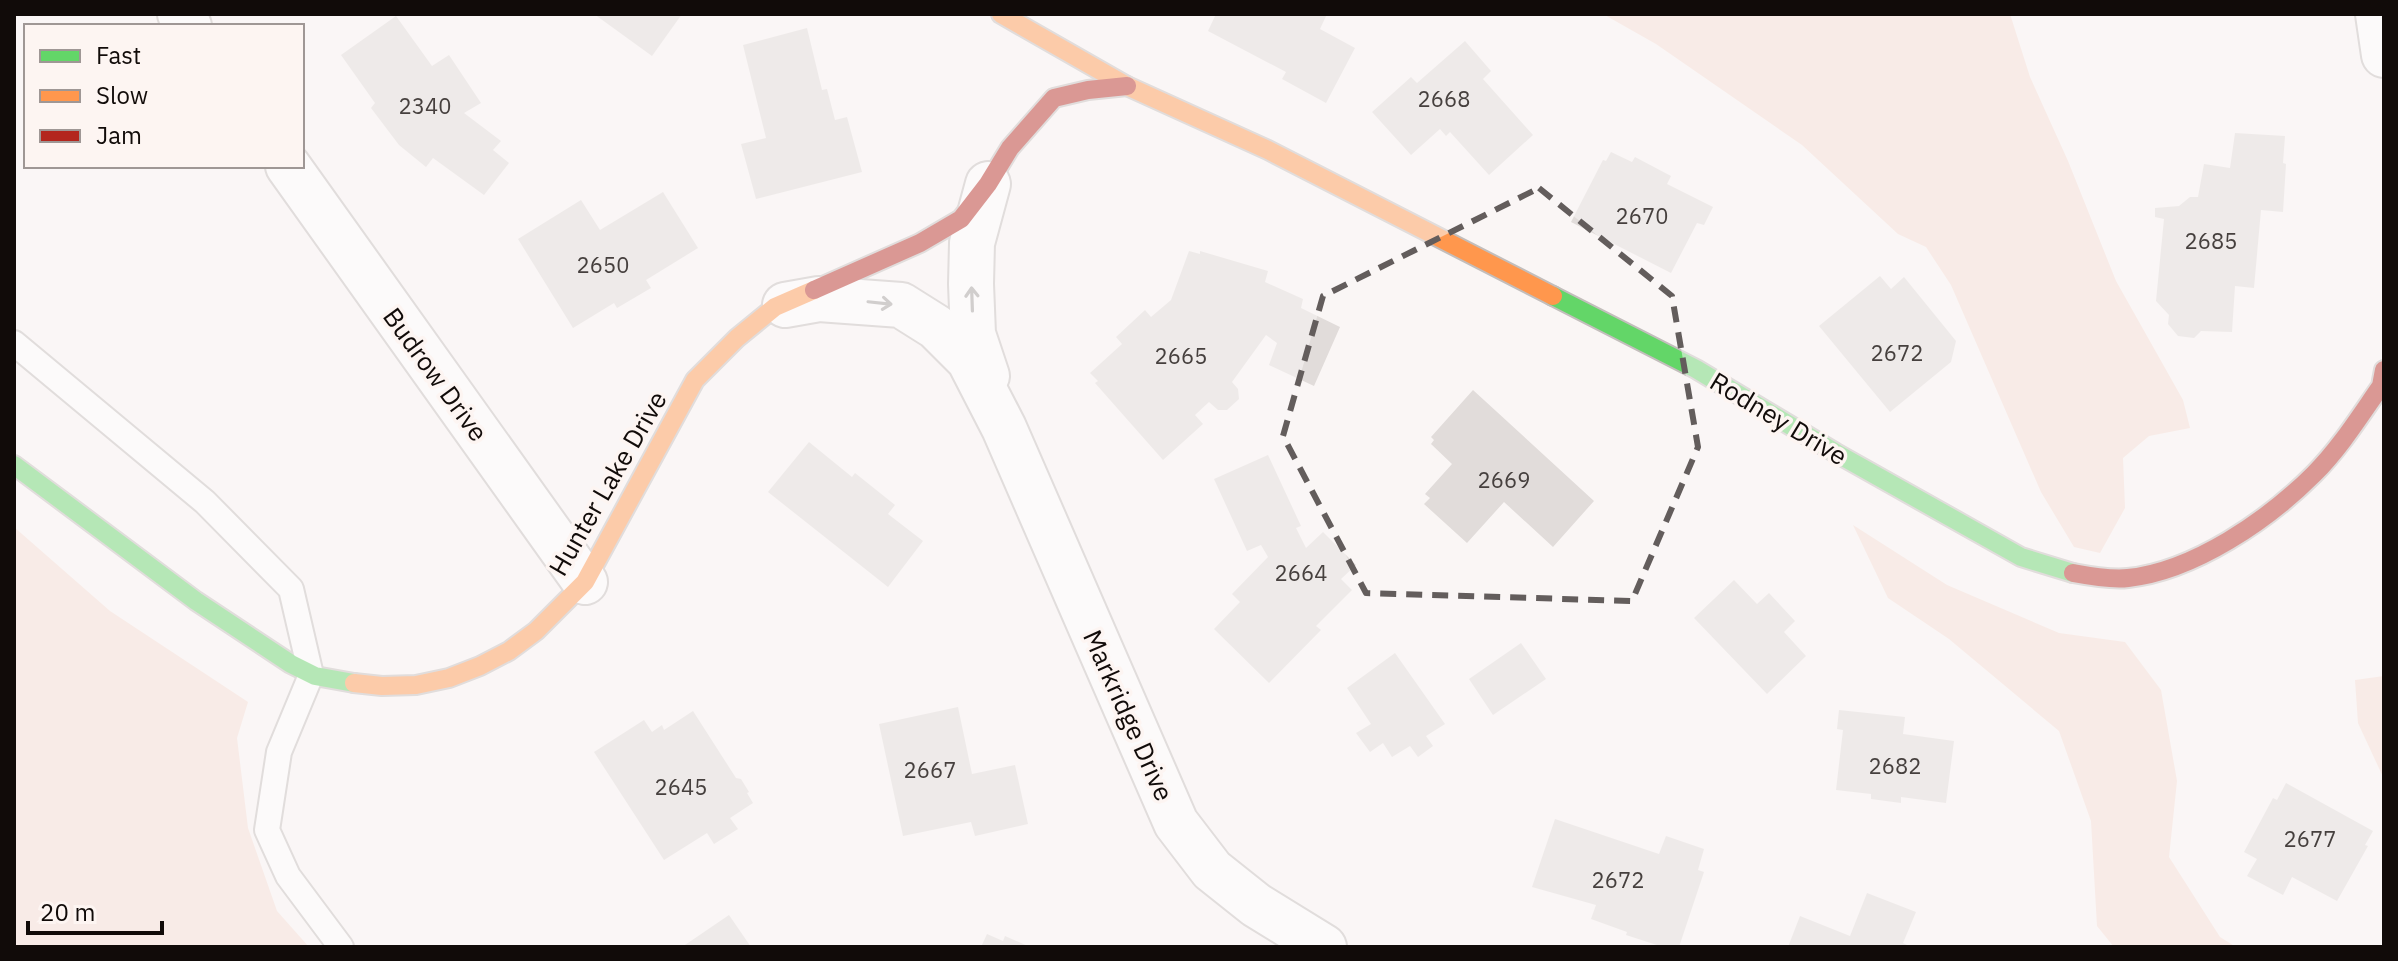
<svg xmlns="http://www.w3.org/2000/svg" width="2398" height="961" font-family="'IBM Plex Sans',sans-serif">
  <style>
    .green { fill: #f7ded5 }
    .building { fill: #e1dcda }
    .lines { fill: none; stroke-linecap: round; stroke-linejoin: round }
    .lane-casing { stroke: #c3bebc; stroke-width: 28 }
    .street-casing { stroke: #c3bebc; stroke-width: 48 }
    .fast-casing { stroke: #c3bebc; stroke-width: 22 }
    .slow-casing { stroke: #c3bebc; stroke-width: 22 }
    .jam-casing { stroke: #c3bebc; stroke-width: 22 }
    .lane { stroke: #fefefe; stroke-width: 24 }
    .street { stroke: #fefefe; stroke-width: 44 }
    .fast { stroke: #63d668; stroke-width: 18 }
    .slow { stroke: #ff974d; stroke-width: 18 }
    .jam { stroke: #b3261e; stroke-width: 18 }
    .oneway { stroke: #9f9d9c }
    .marked { fill: none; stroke: #635d5c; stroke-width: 6; stroke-dasharray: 16 10; stroke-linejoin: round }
    .labels { text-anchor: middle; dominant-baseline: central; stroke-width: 7; stroke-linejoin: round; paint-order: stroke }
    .number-label { font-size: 22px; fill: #46403e }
    .street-label { font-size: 26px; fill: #110b09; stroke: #fdf5f2 }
  </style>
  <rect width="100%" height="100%" fill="#faf6f5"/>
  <g class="green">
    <polygon points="1603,14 2010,14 2030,77 2068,161 2116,281 2183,400 2190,428 2149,436 2123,458 2125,508 2100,553 2074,547 2041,492 1951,285 1926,247 1898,234 1802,145 1656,44"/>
    <polygon points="1853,525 1947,585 2059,633 2125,642 2161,690 2177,781 2169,857 2220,937 2236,947 2114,947 2097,926 2091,821 2059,731 1949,639 1888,598"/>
    <polygon points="14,527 110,611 248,702 237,738 248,828 277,911 309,947 14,947"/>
    <polygon points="2384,676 2384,779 2358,723 2355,680"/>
  </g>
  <g class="building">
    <polygon points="594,14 682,14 652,56"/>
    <polygon points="1216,14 1327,14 1320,29 1355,48 1326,103 1282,79 1286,72 1208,31"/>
    <polygon points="396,16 432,66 449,55 481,103 464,113 501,141 493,150 509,163 484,195 433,158 426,167 399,145 371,108 375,103 341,55"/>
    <polygon points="807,28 822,90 827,89 835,120 847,117 862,172 756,199 741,144 766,138 743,45"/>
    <polygon points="1465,41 1491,71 1483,79 1533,135 1489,175 1450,132 1446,136 1440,129 1411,155 1372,112 1411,77 1417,83"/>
    <polygon points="2235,133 2285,136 2283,163 2286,164 2283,212 2261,210 2254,288 2235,286 2232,332 2201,331 2194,338 2178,336 2168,324 2169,315 2156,301 2164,219 2155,217 2155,208 2179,206 2190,197 2198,197 2204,164 2230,168"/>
    <polygon points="1611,152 1632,162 1635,157 1671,176 1667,184 1713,207 1704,225 1697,223 1671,273 1571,222 1603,160 1606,161"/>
    <polygon points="663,192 698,248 646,280 651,288 617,308 614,303 573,328 518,239 581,200 600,230"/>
    <polygon points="1189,251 1200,254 1200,251 1268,271 1265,282 1303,299 1301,308 1340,327 1314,386 1269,365 1277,343 1266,335 1232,382 1238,389 1239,399 1227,410 1218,410 1209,402 1195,415 1203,424 1163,460 1095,383 1098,381 1090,373 1122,344 1116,337 1145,310 1151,317 1171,300"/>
    <polygon points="1880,276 1891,289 1904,277 1956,341 1951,362 1890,412 1819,326"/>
    <polygon points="1473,390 1594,501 1553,547 1504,502 1467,543 1424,504 1430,498 1425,494 1452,464 1431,444 1434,440 1431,437"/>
    <polygon points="809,442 852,477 855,473 895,505 888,514 923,541 888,587 768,492"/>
    <polygon points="1268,455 1301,526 1296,528 1306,548 1323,532 1356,565 1341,579 1352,590 1316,626 1321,630 1269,683 1214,629 1240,602 1232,594 1268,557 1261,545 1247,551 1214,479"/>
    <polygon points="1734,580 1757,604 1769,593 1795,621 1784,632 1806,656 1767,694 1694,618"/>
    <polygon points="1521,643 1546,679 1493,715 1469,679"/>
    <polygon points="1395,653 1445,724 1426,736 1433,746 1418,757 1410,746 1392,757 1383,743 1370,752 1356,733 1371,724 1347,688"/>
    <polygon points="958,707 972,774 1015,765 1028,824 975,836 971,822 903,836 879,724"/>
    <polygon points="1839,710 1905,717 1903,734 1954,741 1946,803 1901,797 1901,803 1871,799 1871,794 1836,790 1843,730 1837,729"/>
    <polygon points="693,711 736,778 741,779 749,792 747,793 753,803 730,818 738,829 714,844 707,833 664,860 594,752 644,720 652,732 662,725 664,730"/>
    <polygon points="2286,783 2373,831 2365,845 2368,846 2337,901 2292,877 2283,895 2247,876 2257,859 2244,852 2273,798 2277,800"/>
    <polygon points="1555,819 1659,854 1666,836 1704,849 1698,870 1704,872 1679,947 1663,947 1626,935 1627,932 1591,919 1596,905 1532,887"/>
    <polygon points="1867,893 1916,912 1903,943 1907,945 1906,947 1788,947 1800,916 1850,936"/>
    <polygon points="729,915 751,947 682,947"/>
    <polygon points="987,934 1003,941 1005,936 1030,947 981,947"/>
  </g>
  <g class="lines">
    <defs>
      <polyline id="lane" points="14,343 205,502 291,589 311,675 279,752 267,830 288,876 341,947"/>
      <g id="street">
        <polyline points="180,14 189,26"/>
        <polyline points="2378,14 2384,55"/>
        <polyline points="288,166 585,582"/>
        <polyline points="785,305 819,299 901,305 936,327 969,360 1004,428 1176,823 1212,870 1256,905 1324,947"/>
        <polyline points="987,376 973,334 971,284 972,243 988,184"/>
      </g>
      <g id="fast">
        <polyline points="1553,296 1696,369 1836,453 2021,557 2073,573"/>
        <polyline points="14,465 196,601 291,664 315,676 354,683"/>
      </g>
      <g id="slow">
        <polyline points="1001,14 1127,86 1268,150 1553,296"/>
        <polyline points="354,683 382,686 416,685 449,678 480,666 509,651 536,631 585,582 695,380 737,338 775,307 814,290"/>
      </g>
      <g id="jam">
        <polyline points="814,290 920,243 961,219 988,184 1010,148 1054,98 1088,90 1127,86"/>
        <path d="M2073,573C2089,576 2111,580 2128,578C2194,571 2268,520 2314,474C2340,448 2360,416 2381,386L2384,370"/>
      </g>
    </defs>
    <use href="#lane" class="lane-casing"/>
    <use href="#street" class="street-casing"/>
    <use href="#fast" class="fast-casing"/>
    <use href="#slow" class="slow-casing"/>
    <use href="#jam" class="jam-casing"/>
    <use href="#lane" class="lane"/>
    <use href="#street" class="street"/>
    <use href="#fast" class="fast"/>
    <use href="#slow" class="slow"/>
    <use href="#jam" class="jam"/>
  </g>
  <defs><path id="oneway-shaft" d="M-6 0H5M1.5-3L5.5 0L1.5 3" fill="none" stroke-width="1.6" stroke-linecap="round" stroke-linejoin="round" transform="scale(2)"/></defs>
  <g class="oneway">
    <use href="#oneway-shaft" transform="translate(972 299) rotate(-92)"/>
    <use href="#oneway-shaft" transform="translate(880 303) rotate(6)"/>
  </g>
  <path d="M0 0H2398V961H0ZM1539,188L1672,296L1698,447L1632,601L1366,593L1283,436L1323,296Z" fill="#faf6f5" fill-opacity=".55" fill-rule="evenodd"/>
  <path class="marked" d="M1539,188L1672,296L1698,447L1632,601L1366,593L1283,436L1323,296Z"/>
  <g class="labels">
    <g class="number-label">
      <text x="1444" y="98">2668</text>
      <text x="425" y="105">2340</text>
      <text x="1642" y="215">2670</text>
      <text x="2211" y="240">2685</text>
      <text x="603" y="264">2650</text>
      <text x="1897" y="352">2672</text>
      <text x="1181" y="355">2665</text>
      <text x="1504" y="479">2669</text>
      <text x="1301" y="572">2664</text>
      <text x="1895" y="765">2682</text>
      <text x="930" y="769">2667</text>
      <text x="681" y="786">2645</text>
      <text x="2310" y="838">2677</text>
      <text x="1618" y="879">2672</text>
    </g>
    <g class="street-label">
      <text transform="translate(436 374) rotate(54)">Budrow Drive</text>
      <text transform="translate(1779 418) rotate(31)">Rodney Drive</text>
      <text transform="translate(607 483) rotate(-60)">Hunter Lake Drive</text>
      <text transform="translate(1129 715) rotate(66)">Markridge Drive</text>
    </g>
  </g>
  <rect width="2398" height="961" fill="none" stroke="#110b09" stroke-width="32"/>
  <rect x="24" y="24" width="280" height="144" fill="#fdf5f2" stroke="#9f9795" stroke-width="2"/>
  <rect x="40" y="50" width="40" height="12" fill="#63d668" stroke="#9f9795" stroke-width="2"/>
  <text x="96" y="64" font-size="24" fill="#110b09">Fast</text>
  <rect x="40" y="90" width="40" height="12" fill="#ff974d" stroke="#9f9795" stroke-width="2"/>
  <text x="96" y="104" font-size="24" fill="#110b09">Slow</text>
  <rect x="40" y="130" width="40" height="12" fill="#b3261e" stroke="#9f9795" stroke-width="2"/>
  <text x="96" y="144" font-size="24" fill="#110b09">Jam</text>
  <path d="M28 921v12h134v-12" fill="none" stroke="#110b09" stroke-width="4"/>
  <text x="40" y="921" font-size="24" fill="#110b09" stroke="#fdf5f2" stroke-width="6" paint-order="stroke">20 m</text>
</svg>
